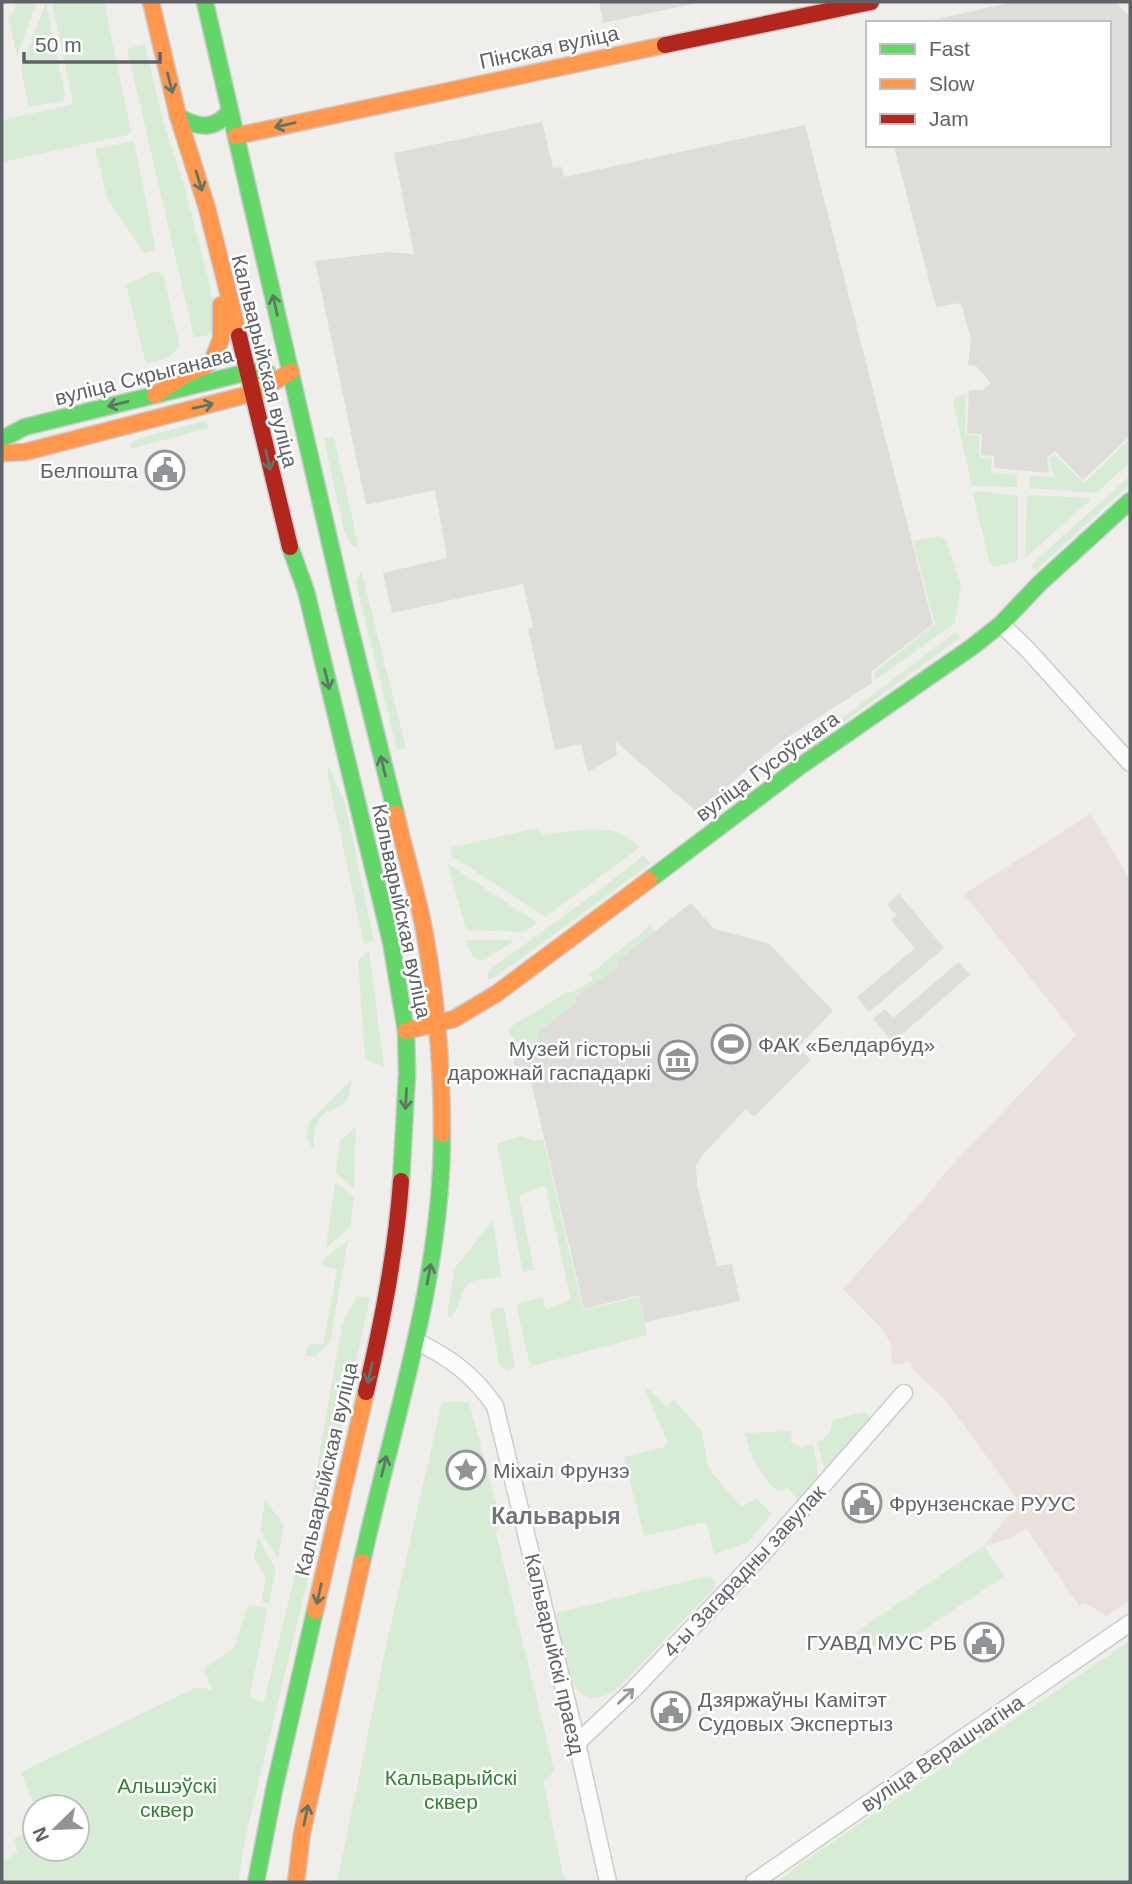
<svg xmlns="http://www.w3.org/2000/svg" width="1132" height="1884" font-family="Arial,sans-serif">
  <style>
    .industrial { fill: #dfddda }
    .medical { fill: #eae0de }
    .green { fill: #d8ebd6 }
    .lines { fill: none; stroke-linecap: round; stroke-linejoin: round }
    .street-casing { stroke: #cbcccc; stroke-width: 19 }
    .fast-casing { stroke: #cacacb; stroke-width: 19 }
    .slow-casing { stroke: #cacacb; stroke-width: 19 }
    .jam-casing { stroke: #cacacb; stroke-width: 19 }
    .street { stroke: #fdfcfc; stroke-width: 16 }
    .fast { stroke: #63d668; stroke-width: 16 }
    .slow { stroke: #ff974d; stroke-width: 16 }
    .jam { stroke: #b3261e; stroke-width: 16 }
    .oneway { stroke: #607468 }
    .oneway2 { stroke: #96999c }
    .labels { text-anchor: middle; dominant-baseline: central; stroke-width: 5; stroke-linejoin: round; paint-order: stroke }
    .street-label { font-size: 21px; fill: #5f6368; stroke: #fff }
    .poi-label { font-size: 21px; fill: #5f6368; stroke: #fff; text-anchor: start }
    .park-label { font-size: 21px; fill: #348238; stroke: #fff }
    .neighbourhood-label { font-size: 23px; font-weight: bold; fill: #70757a; stroke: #fff }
  </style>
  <rect width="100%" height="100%" fill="#efeeea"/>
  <g class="industrial">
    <polygon points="599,2 702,2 603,23"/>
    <polygon points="1013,2 1116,2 1130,17 1130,436 1083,480 1055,451 1047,457 1049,473 994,468 994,456 981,455 982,434 967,433 969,390 983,390 991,383 976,366 968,365 971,340 961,303 936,307 895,150 894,145 1109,145 1109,23 919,23"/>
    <polygon points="542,122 553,168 562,167 564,177 805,125 933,624 871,672 872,683 780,742 697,812 615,741 617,755 588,772 581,744 555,750 528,629 533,628 523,584 392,613 383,573 447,558 435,490 366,505 315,261 386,252 414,254 394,153"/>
    <polygon points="899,894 944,948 869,1012 857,997 915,948 891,920 896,915 887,905"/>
    <polygon points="691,903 714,929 768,943 833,1011 798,1047 811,1060 754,1117 746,1109 704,1153 696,1166 697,1184 717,1266 732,1264 740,1301 645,1322 639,1295 584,1309 528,1069 514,1065 515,1047 529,1047 536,1033 577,1002 574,998 619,965 617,961"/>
    <polygon points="959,962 970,975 893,1042 873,1019 885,1009 893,1018"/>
  </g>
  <polygon class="medical" points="1091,814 1130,880 1130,1600 1107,1616 1085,1603 1079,1606 1026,1528 1009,1539 984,1546 1019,1501 946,1401 911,1367 910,1362 892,1365 891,1345 883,1330 843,1289 926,1197 943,1175 1076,1035 964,894"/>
  <g class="green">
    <path d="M14,2H37L17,55L8,17C14,12 17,10 14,2Z"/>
    <polygon points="46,2 65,95 63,101 29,107 21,69"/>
    <polygon points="52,2 104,2 131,132 127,135 2,162 3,120 73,104"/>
    <polygon points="145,44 163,121 185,188 215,307 214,329 208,336 194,337 127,49"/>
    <polygon points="134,141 155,246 154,250 144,253 107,198 95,149"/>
    <path d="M157,271L163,274L179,343C176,359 160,360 146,364L126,284Z"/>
    <polygon points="966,394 965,434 979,436 979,457 992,459 991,472 1017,475 1017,487 972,486 953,402 955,397"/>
    <polygon points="204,421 208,424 209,428 131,449 131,443 140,438"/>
    <polygon points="334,437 359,548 352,546 344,531 324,439"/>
    <polygon points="1130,439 1130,462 1096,493 1029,488 1030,476 1054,477 1049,459 1055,455 1084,483"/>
    <polygon points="1130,476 1130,484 1036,570 1031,565"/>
    <polygon points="976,491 1018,496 1018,560 1016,562 993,567 990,563 973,495"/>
    <polygon points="1029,495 1090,498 1089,501 1025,558 1027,497"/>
    <polygon points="940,536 946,540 961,585 955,623 874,681 875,672 935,624 913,541"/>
    <polygon points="361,570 406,748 397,750 356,584"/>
    <polygon points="956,632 961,637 803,752 801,749"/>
    <polygon points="328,765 345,804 374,941 364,944 328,777"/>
    <path d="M537,828L543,835C573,832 619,819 639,848L545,917L452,856L450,848Z"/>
    <polygon points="644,855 650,864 515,963 493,978 488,979 489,970 597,892"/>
    <polygon points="448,864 537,923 524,932 466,930"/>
    <path d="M650,926L655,932L617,961L620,965L575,998L577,1002L537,1032L540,1037L529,1047C519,1047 512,1040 509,1030L512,1026L568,992L571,993L593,980L590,974Z"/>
    <polygon points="466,940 515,940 483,961 472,956"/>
    <polygon points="369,951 384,1067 365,1059 358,960"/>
    <path d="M351,1080C350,1119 330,1100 318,1122C313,1130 314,1142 314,1151L306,1137L309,1122Z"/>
    <polygon points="356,1127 354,1189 336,1173 340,1140"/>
    <polygon points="520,1136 535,1141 543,1139 583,1310 639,1297 647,1335 536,1365 531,1365 529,1361 516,1304 542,1297 546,1310 571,1299 545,1185 519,1196 534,1270 523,1272 497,1144"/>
    <polygon points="335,1182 354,1196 350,1227 326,1248"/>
    <path d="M493,1220L501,1277C493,1278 479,1278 471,1282C458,1290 461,1309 450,1318L447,1314L455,1268Z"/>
    <polygon points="348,1240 330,1342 315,1357 305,1356 309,1343 323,1345 337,1269 323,1266 324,1259"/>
    <polygon points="357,1296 370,1298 323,1511 312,1496 342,1325"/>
    <polygon points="504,1307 515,1367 508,1371 500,1367 490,1315 493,1309"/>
    <polygon points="644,1387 650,1390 666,1407 674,1400 701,1430 709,1469 741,1507 757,1499 772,1514 748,1542 714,1554 706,1522 644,1536 624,1457 665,1447 667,1441"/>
    <polygon points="442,1402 469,1402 501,1522 496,1533 554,1769 549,1778 543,1781 564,1878 567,1882 337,1882 388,1637"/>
    <polygon points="865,1412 872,1419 826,1476 817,1442 824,1439 830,1432 833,1420"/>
    <path d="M789,1431L792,1437L790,1441L802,1448L806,1445H813L820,1481L800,1503L788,1488L778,1492C759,1472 751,1459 745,1433Z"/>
    <polygon points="265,1500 284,1525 278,1558 260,1531"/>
    <polygon points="314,1530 319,1532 246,1835 238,1882 2,1882 2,1861 18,1853 14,1839 35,1829 35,1849 77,1849 77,1807 35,1808 21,1772 197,1687 212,1690 204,1669 234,1648 248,1605 268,1608 249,1698 264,1702 305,1533"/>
    <polygon points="258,1537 276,1570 269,1603 261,1602 266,1577 254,1558"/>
    <polygon points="984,1546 1004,1576 911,1638 894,1635 869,1651 856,1632"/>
    <path d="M708,1576L713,1578L715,1587L619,1687C568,1726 562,1648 553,1614Z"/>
    <polygon points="1130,1641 1130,1882 774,1882 786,1876 797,1866"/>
  </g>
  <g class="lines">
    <defs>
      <g id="street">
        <polyline points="1001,624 1028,650 1130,763"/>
        <path d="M416,1341C450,1358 473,1374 495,1406L577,1743L608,1882"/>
        <polyline points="577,1743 633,1690 766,1550 904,1393"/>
        <polyline points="754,1882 1130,1623"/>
      </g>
      <g id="fast">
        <polyline points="205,2 345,608 396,814"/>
        <path d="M178,116C198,129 215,130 230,111"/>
        <polyline points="2,439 25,427 248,372 267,372"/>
        <polyline points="290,547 306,591 391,942 406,1031 407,1074 401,1181"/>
        <polyline points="649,880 799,767 972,647 1001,624 1040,583 1130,501"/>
        <path d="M362,1562C393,1420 442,1281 442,1134"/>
        <polyline points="256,1882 274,1790 315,1611"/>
      </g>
      <g id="slow">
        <polyline points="151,2 178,116 207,208 239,336"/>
        <polyline points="236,136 665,45"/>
        <polyline points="155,395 185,375 204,367 213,359 221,339 221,305"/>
        <polyline points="2,453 25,452 254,393 291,372"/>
        <path d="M396,814C405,854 418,895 425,935C437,1001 442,1067 442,1134"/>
        <polyline points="406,1031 454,1019 496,994 649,880"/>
        <polyline points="315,1611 366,1392"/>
        <polyline points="296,1882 302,1833 362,1562"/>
      </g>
      <g id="jam">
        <polyline points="665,45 871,2"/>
        <polyline points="239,336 290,547"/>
        <path d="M366,1392C382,1322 396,1253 401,1181"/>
      </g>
    </defs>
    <use href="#street" class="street-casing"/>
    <use href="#fast" class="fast-casing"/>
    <use href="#slow" class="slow-casing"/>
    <use href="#jam" class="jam-casing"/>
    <use href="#street" class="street"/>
    <use href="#fast" class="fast"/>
    <use href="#slow" class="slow"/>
    <use href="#jam" class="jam"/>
  </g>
  <defs><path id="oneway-shaft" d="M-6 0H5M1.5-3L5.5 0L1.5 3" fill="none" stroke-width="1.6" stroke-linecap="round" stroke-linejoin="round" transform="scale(1.75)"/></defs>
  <g class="oneway">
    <use href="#oneway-shaft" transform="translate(170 83) rotate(76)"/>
    <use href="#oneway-shaft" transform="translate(285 125) rotate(167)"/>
    <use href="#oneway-shaft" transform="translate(199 181) rotate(73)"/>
    <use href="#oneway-shaft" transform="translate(275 305) rotate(-103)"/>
    <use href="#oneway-shaft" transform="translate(118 404) rotate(166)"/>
    <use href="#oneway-shaft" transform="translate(203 406) rotate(-13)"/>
    <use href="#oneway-shaft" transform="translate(268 460) rotate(77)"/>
    <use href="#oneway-shaft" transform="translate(327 679) rotate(76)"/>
    <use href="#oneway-shaft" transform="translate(383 766) rotate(-104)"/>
    <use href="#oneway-shaft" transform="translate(406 1099) rotate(93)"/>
    <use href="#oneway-shaft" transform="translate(429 1274) rotate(-79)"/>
    <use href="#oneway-shaft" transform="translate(370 1373) rotate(103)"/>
    <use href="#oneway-shaft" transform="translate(384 1466) rotate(-76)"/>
    <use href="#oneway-shaft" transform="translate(319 1594) rotate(103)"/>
    <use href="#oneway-shaft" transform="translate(306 1815) rotate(-78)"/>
  </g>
  <use class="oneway2" href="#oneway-shaft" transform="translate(626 1696) rotate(-44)"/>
  <defs>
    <symbol id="civic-ring" viewBox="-11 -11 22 22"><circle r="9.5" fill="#fff" stroke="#919496" stroke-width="1.5"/><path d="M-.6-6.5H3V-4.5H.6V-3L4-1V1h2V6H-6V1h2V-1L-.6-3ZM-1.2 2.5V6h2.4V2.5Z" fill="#919496"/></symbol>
    <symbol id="stadium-ring" viewBox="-11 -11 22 22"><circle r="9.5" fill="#fff" stroke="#919496" stroke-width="1.5"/><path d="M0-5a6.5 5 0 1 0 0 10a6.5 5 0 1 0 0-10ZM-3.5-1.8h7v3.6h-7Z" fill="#919496"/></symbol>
    <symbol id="museum-ring" viewBox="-11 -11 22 22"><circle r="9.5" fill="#fff" stroke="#919496" stroke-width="1.5"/><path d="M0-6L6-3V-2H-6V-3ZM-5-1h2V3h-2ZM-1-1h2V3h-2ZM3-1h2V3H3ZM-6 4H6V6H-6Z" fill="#919496"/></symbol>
    <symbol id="sight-ring" viewBox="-11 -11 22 22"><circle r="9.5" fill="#fff" stroke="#919496" stroke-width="1.5"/><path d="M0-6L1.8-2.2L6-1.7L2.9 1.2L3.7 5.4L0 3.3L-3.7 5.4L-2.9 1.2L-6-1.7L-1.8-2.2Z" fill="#919496"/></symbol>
  </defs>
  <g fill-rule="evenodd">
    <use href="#civic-ring" x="143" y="448" width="44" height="44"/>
    <use href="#stadium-ring" x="709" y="1022" width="44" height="44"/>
    <use href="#museum-ring" x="656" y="1038" width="44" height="44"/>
    <use href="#sight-ring" x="444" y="1448" width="44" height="44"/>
    <use href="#civic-ring" x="840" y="1481" width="44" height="44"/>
    <use href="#civic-ring" x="962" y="1620" width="44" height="44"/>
    <use href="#civic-ring" x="649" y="1689" width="44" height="44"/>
  </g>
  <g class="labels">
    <g class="street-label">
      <text transform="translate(549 47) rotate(-12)">Пінская вуліца</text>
      <text transform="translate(265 361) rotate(76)">Кальварыйская вуліца</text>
      <text transform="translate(144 376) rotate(-14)">вуліца Скрыганава</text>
      <text transform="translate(767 766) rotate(-36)">вуліца Гусоўскага</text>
      <text transform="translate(402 911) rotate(78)">Кальварыйская вуліца</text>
      <text transform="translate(326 1469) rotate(-77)">Кальварыйская вуліца</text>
      <text transform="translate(744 1571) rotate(-47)">4-ы Загарадны завулак</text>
      <text transform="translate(555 1654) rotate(77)">Кальварыйскі праезд</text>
      <text transform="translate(942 1753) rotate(-34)">вуліца Верашчагіна</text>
    </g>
    <g class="poi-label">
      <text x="138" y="470" text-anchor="end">Белпошта</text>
      <text x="758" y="1044">ФАК «Белдарбуд»</text>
      <text x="651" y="1048" text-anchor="end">Музей гісторыі<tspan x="651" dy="24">дарожнай гаспадаркі</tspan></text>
      <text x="493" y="1470">Міхаіл Фрунзэ</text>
      <text x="889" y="1503">Фрунзенскае РУУС</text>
      <text x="957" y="1642" text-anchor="end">ГУАВД МУС РБ</text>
      <text x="698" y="1699">Дзяржаўны Камітэт<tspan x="698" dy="24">Судовых Экспертыз</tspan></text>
    </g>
    <g class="park-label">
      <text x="451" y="1777">Кальварыйскі<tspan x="451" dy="24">сквер</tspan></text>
      <text x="167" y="1785">Альшэўскі<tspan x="167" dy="24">сквер</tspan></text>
    </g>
    <g class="neighbourhood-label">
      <text x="556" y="1516">Кальварыя</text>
    </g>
  </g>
  <rect width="1132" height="1884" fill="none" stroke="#5f6368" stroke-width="7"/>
  <rect x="866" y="21" width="245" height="126" fill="#ffffff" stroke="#bfc1c3" stroke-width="2"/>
  <rect x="880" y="44" width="35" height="10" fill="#63d668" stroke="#bfc1c3" stroke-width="2"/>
  <text x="929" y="56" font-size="21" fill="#5f6368">Fast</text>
  <rect x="880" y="79" width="35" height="10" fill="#ff974d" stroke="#bfc1c3" stroke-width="2"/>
  <text x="929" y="91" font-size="21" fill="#5f6368">Slow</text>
  <rect x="880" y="114" width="35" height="10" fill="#b3261e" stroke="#bfc1c3" stroke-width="2"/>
  <text x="929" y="126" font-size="21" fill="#5f6368">Jam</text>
  <g transform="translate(56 1828) rotate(247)"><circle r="33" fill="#ffffff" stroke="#bfc1c3" stroke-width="2"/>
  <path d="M0-5L12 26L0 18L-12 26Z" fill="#919496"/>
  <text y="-10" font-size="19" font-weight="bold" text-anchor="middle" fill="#5f6368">N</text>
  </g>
  <path d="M24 52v10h136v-10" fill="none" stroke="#5f6368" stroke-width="3.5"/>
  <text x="35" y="52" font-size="21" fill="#5f6368" stroke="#ffffff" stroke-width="5" paint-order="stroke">50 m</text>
</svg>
